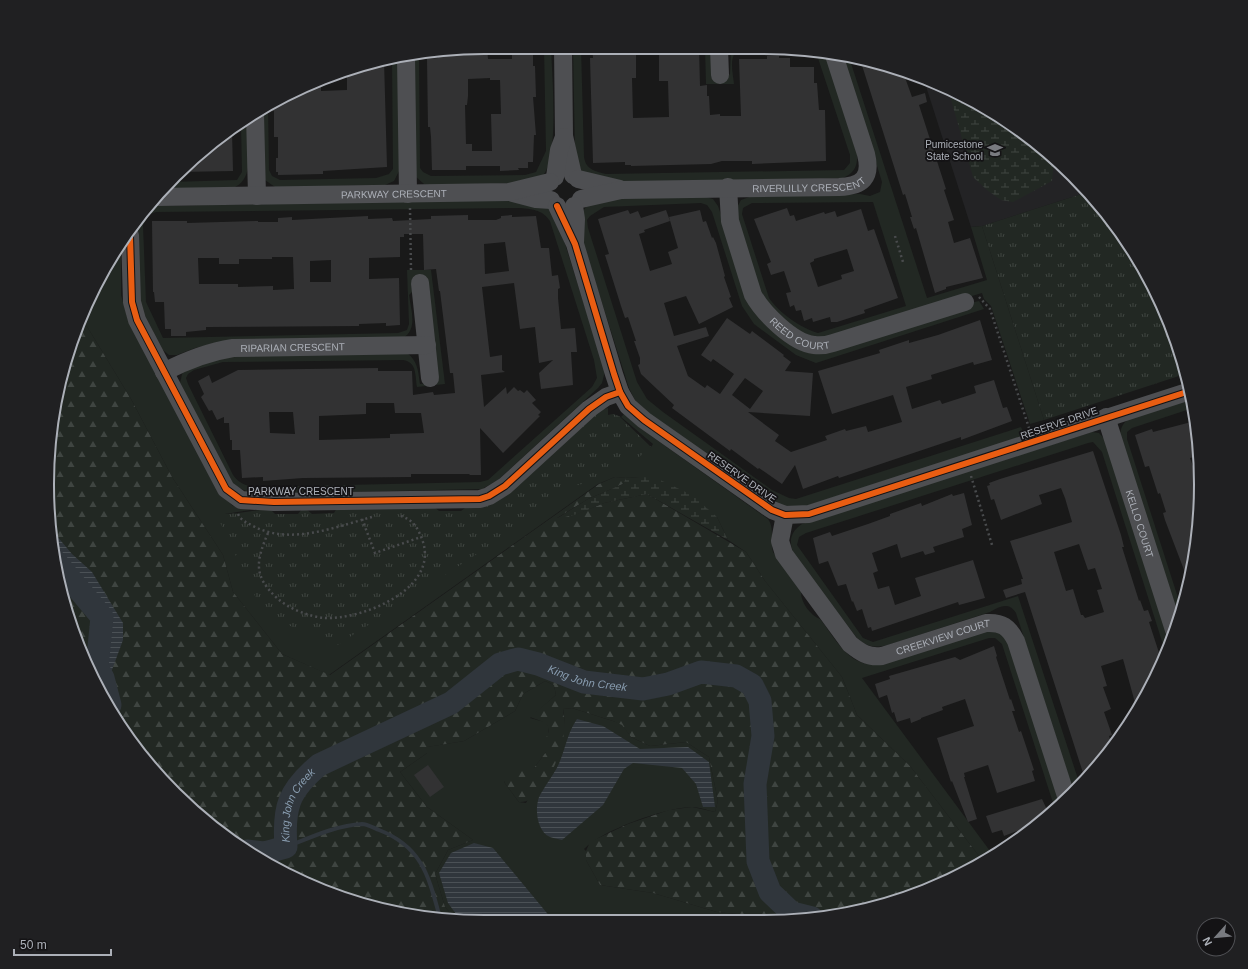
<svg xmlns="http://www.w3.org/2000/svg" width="1248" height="969" font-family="Helvetica,sans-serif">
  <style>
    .built { fill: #232325 }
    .grass { fill: #222823; fill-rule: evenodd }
    .forest { fill: url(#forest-firs) }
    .wetland { fill: url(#wetland-marsh) }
    .park { fill: url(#park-tufts) }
    .water { fill: url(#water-rules) }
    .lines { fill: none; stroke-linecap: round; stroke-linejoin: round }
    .stream { stroke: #30363c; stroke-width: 4 }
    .river { stroke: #30363c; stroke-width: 23 }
    .building { fill: #323233; fill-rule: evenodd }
    .path { stroke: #494b4d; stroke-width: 2.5; stroke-dasharray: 2 3; stroke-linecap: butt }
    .minor { stroke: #4e4f52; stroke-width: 18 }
    .cycleway-casing { stroke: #141315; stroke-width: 8 }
    .cycleway { stroke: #e95d12; stroke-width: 6 }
    .labels { text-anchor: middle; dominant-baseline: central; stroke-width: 3.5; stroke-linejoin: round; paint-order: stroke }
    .poi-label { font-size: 10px; fill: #acb0b8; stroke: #141315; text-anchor: end }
    .street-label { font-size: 10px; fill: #acb0b8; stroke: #141315 }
    .water-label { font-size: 11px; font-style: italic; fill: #889caf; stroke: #141315 }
    .rim { fill: none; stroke: #acb0b8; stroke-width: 2 }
  </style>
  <defs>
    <pattern id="forest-firs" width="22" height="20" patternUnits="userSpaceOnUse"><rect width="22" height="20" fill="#222823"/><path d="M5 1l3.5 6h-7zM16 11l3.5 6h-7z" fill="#3f4541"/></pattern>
    <pattern id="wetland-marsh" width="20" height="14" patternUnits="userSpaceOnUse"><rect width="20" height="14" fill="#222823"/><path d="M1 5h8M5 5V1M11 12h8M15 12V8" fill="none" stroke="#3f4541"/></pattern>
    <pattern id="park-tufts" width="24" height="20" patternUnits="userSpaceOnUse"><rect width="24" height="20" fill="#222823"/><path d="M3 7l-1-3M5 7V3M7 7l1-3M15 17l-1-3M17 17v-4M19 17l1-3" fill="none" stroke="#3f4541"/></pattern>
    <pattern id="water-rules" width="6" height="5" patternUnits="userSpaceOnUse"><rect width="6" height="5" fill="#30363c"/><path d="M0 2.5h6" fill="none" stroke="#4b5156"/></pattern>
  </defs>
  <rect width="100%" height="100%" fill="#191919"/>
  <polygon class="built" points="924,80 957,92 1030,137 1088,192 982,226 971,227"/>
  <g class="grass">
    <path d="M544,47H551C552,73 559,155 544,174C539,179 534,180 528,183L430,185L424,184L416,177L410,57L419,56L420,168L423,172L431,176L525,175L536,172L546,151Z"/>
    <path d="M573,47H581L584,157C586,170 595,171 606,174L844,170L850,163V155L816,52L825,53L857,154C858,166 854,173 843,178L616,182L582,172L575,156Z"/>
    <path d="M705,48H713L725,79L730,74L731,48H781L739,49C728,56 733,73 734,84H706Z"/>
    <path d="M843,56L849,57L927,298L987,280L971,227L982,226L1044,420L1030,424L991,306L984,299L982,293L827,339L802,334L764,303L735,211L741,200L752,196L860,194L870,196L880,192L882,182ZM873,202L906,306L818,333C801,328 779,313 769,298L742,214L743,208L752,203Z"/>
    <polygon points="398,58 400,169 394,181 385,185 326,186 311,189 275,187 265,180 260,110 268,105 269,170 272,176 280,180 376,178 389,174 393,169 392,59"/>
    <path d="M248,119C248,139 256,178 235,187L165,189L170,182L237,180L242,172L241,125Z"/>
    <polygon points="706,197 713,199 718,206 746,290 793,344 979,301 984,309 816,363 796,355 754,324 742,306 712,212 707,205 701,203 604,207 590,216 587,220 588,228 637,382 647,399 663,412 772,490 789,498 796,499 1021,427 1025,436 806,506 785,507 776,503 649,414 636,402 629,388 584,246 581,214 588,204 601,198"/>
    <path d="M505,200L547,208L551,211L561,231L605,371L602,383L598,388L498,480L482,489L254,494L234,486L180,383L183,370L213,356L407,353C418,361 418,371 420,384L435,382L424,278L412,279L413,291L409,295C411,310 418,329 403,338L212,344L195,348L177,355H169L159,347L144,317L138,299L137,225L152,206ZM518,208C531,209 542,209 550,221L594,360L597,378L592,387L488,480L480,482L254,487C244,485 239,483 233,475L188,384L186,378L188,374L194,370L223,362L403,360C417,362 415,375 417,387L445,384L431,270H407L409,324L407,330L398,333L163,338L146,302L143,225L150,214L156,212Z"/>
    <path d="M121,246V295L128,320L218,492L233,506L250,510L225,514L259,577L542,486L651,447L653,444L621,417L624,414L647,433L768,519C775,529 770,541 773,552L801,592C801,603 810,615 820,619C833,635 845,660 867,664L986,631H997L1007,639L1060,804L1055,809L1002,644L995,638H989L862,678L993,855L982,860L910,766L857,715L842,677L765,581L746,552L728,540L717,517L640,477L626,478L615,477L598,484L329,675L282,654L233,592L223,555L172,477L131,399L83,320L106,266Z"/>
    <path d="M1193,399V408L1132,428L1127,432V439L1181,607L1178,619L1120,440C1120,430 1121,424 1130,418Z"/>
    <path d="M1092,432L1099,433L1108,443L1171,639L1166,654L1102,452L1093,442L1088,443L806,533L799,537L797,545L863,638L873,642L1018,596L1080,785L1074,793L1016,613C1009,602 1000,606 990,612L888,645C876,648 866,647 857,638L794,555C789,542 789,533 802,524Z"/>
    <path d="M545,681L554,685L556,695L530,718L545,722L549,727L546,752L532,771L504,782L519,802L526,803L565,725L563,709L572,708L613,721L622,724L631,737L650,746L686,742L709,757L718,801L715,812C707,810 698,807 691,807C665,808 602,830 584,849L586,851V860L600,885L653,893L717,912L738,914L740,918H454L445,907L435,874L448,850L473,840L427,807L400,772L427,753L426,747L464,741L515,711L523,694Z"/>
  </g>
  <path class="forest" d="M83,320L131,399L172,477L223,555L233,592L282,654L330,675L599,484L615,477L626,478L623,484L588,499L557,518L577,514L604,503L647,494L746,552L765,581L842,677L857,715L910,766L982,860L904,899L820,918H740L737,914L717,912L653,893L600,885L586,860V851L590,842L628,824L669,810L692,807L715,812L718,801L709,757L686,742L650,746L631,737L622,725L613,721L572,708L563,709C563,714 565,720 565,725C564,747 545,804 519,802L504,782L518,772L534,768L546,752L543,743C555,725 547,723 530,717L556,695L554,685L545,681L523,694L515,711L464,741L427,747V753L400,772L427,807L473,840L448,850L435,874L445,907L454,918H427L344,899L242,848L175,794L121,727L70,625L55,570L47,485L62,371Z"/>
  <g class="wetland">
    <polygon points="948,89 957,92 1030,137 1054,160 1052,181 1013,202 1001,200 987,190 973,177"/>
    <polygon points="640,477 656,478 692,495 717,517 728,540 647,494 604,503 578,514 556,519 588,499 623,484 626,478"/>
  </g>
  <g class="park">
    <polygon points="1088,192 1127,242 1158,300 1166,322 1169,321 1185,374 1044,420 982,226"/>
    <path d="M608,408V415L613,414L619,416L651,447C638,459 632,463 614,462L601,478L572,487L520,526L336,646L272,618L255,596L216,514C234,515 252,510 270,509L275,514H298L302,509H306L312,514L334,513L337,508L434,507L439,511H461L600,410Z"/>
  </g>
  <g class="water">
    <polygon points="51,529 72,554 92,572 123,623 123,640 109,678 103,678 97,667 102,617 90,605 62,593 55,570"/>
    <path d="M577,719L603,726L640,749L688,747L709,762L715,807H703L696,784L682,768L633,763L624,769L603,805L562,840C558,839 553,838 550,837C538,832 535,812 538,801C539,793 556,773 560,761C566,746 568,732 577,719Z"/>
    <polygon points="474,843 493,848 551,918 459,918 448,903 439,873 451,853"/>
  </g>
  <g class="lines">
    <path class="stream" d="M286,847C309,838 337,825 362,824C367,824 374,828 379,830C423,847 429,878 440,918"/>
    <g class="river">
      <polyline points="55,561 102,617 97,667 103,678 110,705"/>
      <path id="s1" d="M247,851L264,853L286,847C283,808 288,791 319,765L451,703L500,664L518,659L538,664L584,682L643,689L668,684L701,672L736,676L752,685L760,701L763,736L755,784L758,861L770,892L792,913L812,918"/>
    </g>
  </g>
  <g class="building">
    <path d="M484,47H487L488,59H512V55H533V66H535L536,97H533L536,135H534L533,162H528V168H518L519,170L500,171V166H466V170H432L431,137L430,127H428L427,59L438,58V53ZM490,78V80H500L501,114H491L492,151H472V144H466L465,105H467L468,96V79Z"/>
    <polygon points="592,47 632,47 632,53 636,53 636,78 632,78 633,118 669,117 668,81 659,81 659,48 699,48 700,86 707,85 707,96 709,96 710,115 720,114 720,116 741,116 739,59 767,59 767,56 779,56 779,58 790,58 790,67 814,67 814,83 817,83 819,110 825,110 826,161 752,164 752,161 722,161 711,164 631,166 631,165 625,165 625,162 593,163 590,58 593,58"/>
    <polygon points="860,59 877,62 903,72 912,97 925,93 927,102 919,105 946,189 944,190 954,220 948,222 954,243 970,238 983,278 946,287 946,289 935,293 916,228 914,229 910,217 912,217 905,194 903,195"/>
    <polygon points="384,60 387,167 323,171 323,174 278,175 278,172 276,172 276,158 278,158 278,137 274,137 274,111 265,112 263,108 321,83 321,91 347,90 347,72 371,62"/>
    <polygon points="232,132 233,171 179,172 210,148"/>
    <path d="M787,208L790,216L794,215L796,221L824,212L825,214L835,211L837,217L861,209L868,231L874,229L898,298L864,310L865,313L837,322H831L830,317L813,322L812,318L804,321L801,310L796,311L794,305L790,307L786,293L791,292L784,271L771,275L767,264L771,262L754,219ZM847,249L854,271L841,275L842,279L818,287L810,263L814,261V259Z"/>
    <path d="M628,210L630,214L638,211L641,218L666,210L670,221L644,230L645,232L639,234L650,271L672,264L668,252L678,248L669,217L700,210L703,222L706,221L712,238L713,237L716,243L725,276L724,277L731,297L729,298L733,307L699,324L686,296L664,303L674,336L706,327L709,336L677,346L688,376L705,388L707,385L720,394L734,374L713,359L711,362L701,355L727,318L750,334L752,331L784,355L783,356L791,362L785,371L813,373L810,416L748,412L779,435L775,441L791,452L827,440L825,436L845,429L846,431L866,426L868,432L902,422L893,395L832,414L818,371L880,353L879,350L909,340V343L938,335L980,320L992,360L974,365L973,362L931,375L932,379L906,387L912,409L940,400L942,404L976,393L974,386L994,380L1003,408L1007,407L1012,421L961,440V437L839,478L838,476L803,489L795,465L782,484L759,468L758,469L731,449L730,451L672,408L674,405L641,374L638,365L640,364V358L634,341H636L628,317L625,318L621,306L605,255L609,254L598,219ZM745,378L763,391L750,409L732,395Z"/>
    <path d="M468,215V220H496L501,218V216L512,215V217L536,216L541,248H549L552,276L558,275L560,288L558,289V298L561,329L575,328L577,352H571L573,385L541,389L539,373L553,360L539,363L535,327L520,329L514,283L482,287L490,357L502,355V370L505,372L481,375L484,407L506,387L507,394L514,387L518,391L520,390L524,393L527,390L536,400L532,403L541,412L538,415L540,416L503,453L480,428L481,475H469L470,474H411V477L303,478L263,481V477L242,478L240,450H232V440H230L229,423H224V417L217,420L212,410L209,411L201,397L204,394L198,381L209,375L212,383L238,370L378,368V371H412L413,395L433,392L434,395L455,393L453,373H450L440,291H439L436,269L424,270L423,234H404V237H400V257L369,258V279L399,278L400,325L386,326V323L359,324V326L206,327V330L186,332V336H171V329H165L164,302H155L154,292H153L152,221H187V223L258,221V222H278V218L292,217V220L368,216V219L392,218L393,221L431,219V216ZM505,242L509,271L485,274L484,244ZM272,257H293L294,289L273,290V286L238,287V284H199L198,258H219V264H239V259H272ZM331,260V282H310V261ZM366,403H394L395,413H421L424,433L390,434V438L319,440V416L366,414ZM269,412H293L295,434L270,433Z"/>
    <polygon points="1195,421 1198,456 1190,458 1201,489 1200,493 1196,494 1199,504 1193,570 1189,583 1165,520 1163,513 1166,512 1160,493 1158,494 1149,466 1145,467 1135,435 1152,429 1153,432"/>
    <path d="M1093,451L1121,535L1124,547H1122L1139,601L1140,600L1144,611L1148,610L1152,621L1149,622L1162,662L1137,710L1123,659L1101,666L1107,686L1103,687L1111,709L1104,712L1112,735L1109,736L1112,746L1085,779L1025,592L1006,598L1003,590L1022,584L1021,579H1023L1010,541L1072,522L1065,498L1061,488L1039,495L1042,504L1001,520L994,499L991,500L987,486L990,485L989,483L1000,479ZM1079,544L1088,570L1095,568L1102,589L1097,590L1104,612L1085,618L1083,615H1081L1073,589L1066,591L1054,552Z"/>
    <polygon points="964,493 972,525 962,529 964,537 933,547 935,552 925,555 923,551 901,558 897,544 872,553 878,571 873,573 878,589 889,586 895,605 921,596 915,578 973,560 985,598 959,605 958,602 872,631 871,627 868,628 862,609 857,611 853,601 852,602 846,584 838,586 828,561 819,564 813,538 830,532 832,536 868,524 890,516 890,514 921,503 922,506 952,494 953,496"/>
    <polygon points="994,646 997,656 996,657 1010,700 1011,699 1015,711 1012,711 1019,732 1021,731 1034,770 1032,771 1035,781 997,793 988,765 964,773 965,777 964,777 977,819 968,822 952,781 951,782 937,738 974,726 965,699 942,707 943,710 921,718 921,719 911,723 910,718 897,722 894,712 892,713 887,695 879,698 875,684 890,679 889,676 955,657 960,660"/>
    <polygon points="428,765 444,787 430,797 414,775"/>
    <polygon points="1042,799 1049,814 1019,838 1017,831 1004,836 1002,830 992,833 986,816"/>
  </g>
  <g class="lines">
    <g class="path">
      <polyline points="410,208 411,271"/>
      <polyline points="895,236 903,262"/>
      <polyline points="979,297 990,309 1029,428"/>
      <polyline points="971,476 992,545"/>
      <path d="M238,514C241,521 248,523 255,527C292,545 335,527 372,517"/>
      <polyline points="362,519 375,553 421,537"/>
      <path d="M268,533C256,561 253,576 277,598C289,609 308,616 324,618C361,620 438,590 423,542C419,530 414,520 401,516"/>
    </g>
    <g class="minor">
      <polyline points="563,47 564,136 573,175"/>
      <polyline points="719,48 720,75"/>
      <polyline points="406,57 408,194"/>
      <polyline points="255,114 257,196"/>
      <polyline points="555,177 559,150 564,137"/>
      <polyline points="578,179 620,189"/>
      <path id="s2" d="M728,187L730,221L753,295C763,313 793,343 814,345C821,346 827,345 833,343L965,302"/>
      <polyline points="513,193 536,199 551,200"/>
      <path id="s3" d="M158,197L509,192L550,182"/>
      <path id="s4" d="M581,199L621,190L839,187C862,186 872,178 866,154L834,55"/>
      <polyline points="557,206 575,244 614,374 620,392 628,406 644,420 772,510 785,515 809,514 1190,391"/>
      <polyline points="574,206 576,219 575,242"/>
      <polyline points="130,235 132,302 137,320 226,489 241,500 274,502 480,499 489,496 505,486 589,409 606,397 620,392"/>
      <polyline points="420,283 430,378"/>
      <path id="s5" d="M164,372C187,360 207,352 233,348L427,345"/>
      <path id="s6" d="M1106,417L1174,630"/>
      <path id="s7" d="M785,515L780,541L784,554L850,644C860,652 868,658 882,656L986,623C1002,622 1009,627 1016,641L1067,799"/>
    </g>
    <defs>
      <g id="cycleway">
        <polyline points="557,206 575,244 614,374 620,392 628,406 644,420 772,510 785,515 809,514 1190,391"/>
        <polyline points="130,235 132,302 137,320 226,489 241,500 274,502 480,499 489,496 505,486 589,409 606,397 620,392"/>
      </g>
    </defs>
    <use href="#cycleway" class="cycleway-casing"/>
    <use href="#cycleway" class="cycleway"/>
  </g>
  <defs>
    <symbol id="school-bare" viewBox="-9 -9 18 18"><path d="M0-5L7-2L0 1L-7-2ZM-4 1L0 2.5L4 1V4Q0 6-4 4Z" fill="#797b80" stroke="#141315" stroke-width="2.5" paint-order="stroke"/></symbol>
  </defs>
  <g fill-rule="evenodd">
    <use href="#school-bare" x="984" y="139" width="22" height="22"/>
  </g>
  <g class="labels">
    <g class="poi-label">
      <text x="983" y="144">Pumicestone<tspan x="983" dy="12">State School</tspan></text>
    </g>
    <g class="street-label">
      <text stroke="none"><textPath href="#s4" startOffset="229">RIVERLILLY CRESCENT</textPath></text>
      <text stroke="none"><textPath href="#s3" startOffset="236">PARKWAY CRESCENT</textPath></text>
      <text stroke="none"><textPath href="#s2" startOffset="175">REED COURT</textPath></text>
      <text stroke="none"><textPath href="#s5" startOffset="133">RIPARIAN CRESCENT</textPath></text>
      <text transform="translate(1059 423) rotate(-19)">RESERVE DRIVE</text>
      <text transform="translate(742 477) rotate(35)">RESERVE DRIVE</text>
      <text x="301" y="491">PARKWAY CRESCENT</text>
      <text stroke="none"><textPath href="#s6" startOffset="112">KELLO COURT</textPath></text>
      <text stroke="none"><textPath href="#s7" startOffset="251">CREEKVIEW COURT</textPath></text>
    </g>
    <g class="water-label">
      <text stroke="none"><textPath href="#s1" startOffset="433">King John Creek</textPath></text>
      <text stroke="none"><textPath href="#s1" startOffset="85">King John Creek</textPath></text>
    </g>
  </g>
  <path d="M0 0H1248V969H0ZM484 54H764A430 430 0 0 1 1194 484V485A430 430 0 0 1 764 915H484A430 430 0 0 1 54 485V484A430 430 0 0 1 484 54Z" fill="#202022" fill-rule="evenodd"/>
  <path class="rim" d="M484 54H764A430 430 0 0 1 1194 484V485A430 430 0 0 1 764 915H484A430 430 0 0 1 54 485V484A430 430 0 0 1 484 54Z"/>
  <g transform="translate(1216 937) rotate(243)"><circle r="19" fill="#141315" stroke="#515256"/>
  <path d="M0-3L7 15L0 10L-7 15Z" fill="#797b80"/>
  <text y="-6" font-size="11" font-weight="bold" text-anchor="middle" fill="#acb0b8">N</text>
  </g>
  <path d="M14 949v6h97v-6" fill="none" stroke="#acb0b8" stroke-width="2"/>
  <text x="20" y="949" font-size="12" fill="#acb0b8" stroke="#141315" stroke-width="3" paint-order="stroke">50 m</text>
</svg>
